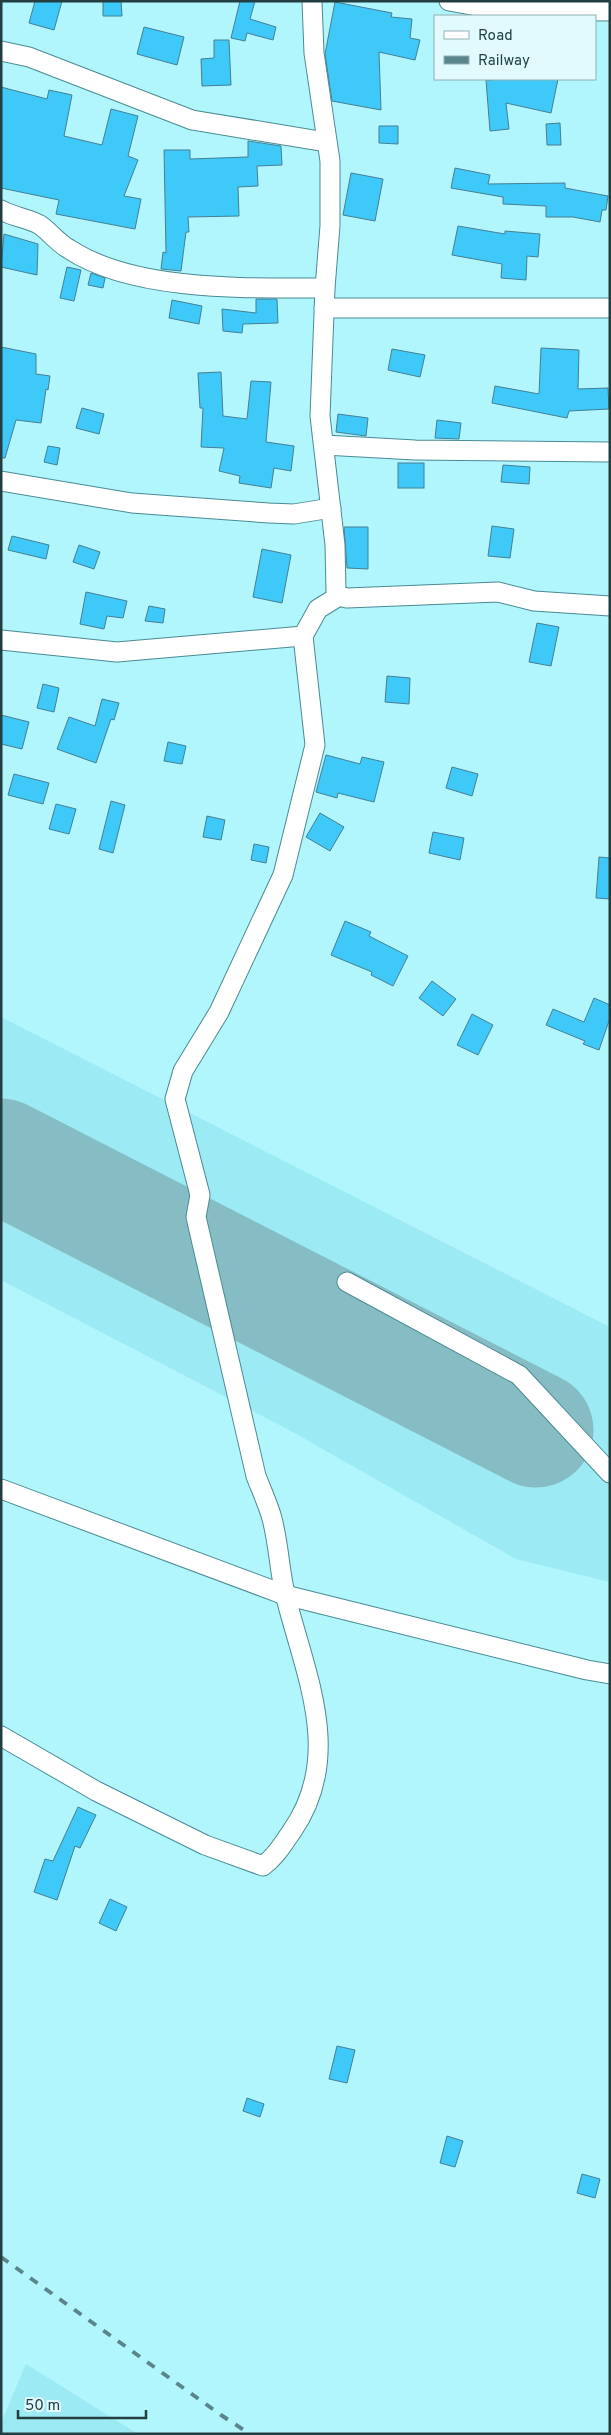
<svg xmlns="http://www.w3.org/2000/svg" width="611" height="2435" font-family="Overpass,sans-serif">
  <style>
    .built { fill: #9ceaf3 }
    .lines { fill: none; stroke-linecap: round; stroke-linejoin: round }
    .runway { stroke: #86bdc4; stroke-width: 115 }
    .building { fill: #3ec9f8; stroke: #467f95 }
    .minor-casing { stroke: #498b93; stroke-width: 21 }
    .minor { stroke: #fff; stroke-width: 19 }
    .rail { stroke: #5a858a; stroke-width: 4; stroke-dasharray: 9 9; stroke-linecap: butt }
  </style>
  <rect width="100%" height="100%" fill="#b1f5fd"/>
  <g class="built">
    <polygon points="1,1017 610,1327 610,1582 516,1559 291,1431 1,1280"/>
    <polygon points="26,2364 138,2434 1,2434 1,2423"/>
  </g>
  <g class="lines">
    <polyline class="runway" points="1,1156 536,1430"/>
  </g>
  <g class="building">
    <polygon points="35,1 62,1 54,30 29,23"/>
    <polygon points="103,1 121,1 122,16 103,16"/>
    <polygon points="240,1 255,1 250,19 276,27 273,40 247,33 245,41 231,38"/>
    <polygon points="335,2 392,13 391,17 412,19 410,38 420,40 415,60 379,52 381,110 332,101 325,54"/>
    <polygon points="144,27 184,37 177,65 137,54"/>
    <polygon points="214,40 229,40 231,85 202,86 201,59 214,58"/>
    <polygon points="493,79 558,79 551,113 506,103 509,129 490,131 486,80 493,80"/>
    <polygon points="1,87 47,99 49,90 72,95 64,136 102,145 111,109 138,116 128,156 138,160 124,196 141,199 135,229 56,214 59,200 1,188"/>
    <polygon points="560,123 561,145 547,145 546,124"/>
    <polygon points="379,126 398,126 398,144 379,143"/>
    <polygon points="248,141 281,146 282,165 257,166 258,186 238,187 239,216 188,217 189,232 186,232 181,271 161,269 163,252 166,253 164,150 190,150 190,159 248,157"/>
    <polygon points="455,168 490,175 488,184 565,183 565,188 608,196 606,210 602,210 600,222 573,217 546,217 546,206 503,204 503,197 451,188"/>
    <polygon points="351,173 383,179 375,221 343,215"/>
    <polygon points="458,226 505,234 505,231 540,234 538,257 527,256 526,280 501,278 502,264 452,255"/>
    <polygon points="4,234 38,244 37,275 1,267"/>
    <polygon points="67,267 81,270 74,301 60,298"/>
    <polygon points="91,273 105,278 103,288 88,285"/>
    <polygon points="256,299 277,299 278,323 243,324 242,333 223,331 222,309 256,313"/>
    <polygon points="172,300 202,306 199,324 169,318"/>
    <polygon points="1,347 36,354 36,374 50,376 48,390 46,389 41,423 16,420 5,458 1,458"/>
    <polygon points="541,348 579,350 578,389 608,388 609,409 569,411 567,418 492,403 495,386 539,394"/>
    <polygon points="392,349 425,355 420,377 388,370"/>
    <polygon points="221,372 223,416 247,419 251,381 271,382 266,442 294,446 291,471 274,468 271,488 239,483 240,476 219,471 224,448 201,447 203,408 200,408 198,373"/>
    <polygon points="82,408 104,414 99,434 76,428"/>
    <polygon points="338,414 368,418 366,436 336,432"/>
    <polygon points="437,420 461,423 459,439 435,438"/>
    <polygon points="48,446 60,448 57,465 44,462"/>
    <rect x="398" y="463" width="26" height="25"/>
    <polygon points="503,465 530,467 529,484 501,482"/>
    <polygon points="492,526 514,529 510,558 488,556"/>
    <polygon points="344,527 368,527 368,569 347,568"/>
    <polygon points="12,536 49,545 46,559 8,550"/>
    <polygon points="79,545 100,552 94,569 73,562"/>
    <polygon points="262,549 291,555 282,603 253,597"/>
    <polygon points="86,592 127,601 123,618 107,616 104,629 80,624"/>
    <polygon points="149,606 165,609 163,623 145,621"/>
    <polygon points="537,623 559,627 551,666 529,662"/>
    <polygon points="387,676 410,678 409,704 385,702"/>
    <polygon points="43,684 59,688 54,712 37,708"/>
    <polygon points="102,699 119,703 114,720 111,719 96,763 57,749 69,717 95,726"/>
    <polygon points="1,715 29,722 22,749 1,744"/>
    <polygon points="168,742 186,746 182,764 164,761"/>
    <polygon points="326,755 360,764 362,757 384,762 374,802 338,793 337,798 316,792"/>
    <polygon points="452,767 478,774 472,796 446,788"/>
    <polygon points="14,774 49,783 43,804 8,795"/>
    <polygon points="111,801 125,805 113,853 99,849"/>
    <polygon points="56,804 76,809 69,834 49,829"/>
    <polygon points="320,813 344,827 330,851 306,837"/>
    <polygon points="207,816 225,820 221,840 203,837"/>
    <polygon points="433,832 464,838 460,860 429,853"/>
    <polygon points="254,844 269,847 266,863 251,860"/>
    <polygon points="599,857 610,858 610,899 596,898"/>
    <polygon points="345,921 371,932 369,936 408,956 393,986 371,975 372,972 331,955"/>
    <polygon points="432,981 456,999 443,1016 419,998"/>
    <polygon points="594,998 610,1005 610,1018 599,1050 583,1044 585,1041 546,1025 553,1009 584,1022"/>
    <polygon points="472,1014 493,1025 478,1055 457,1045"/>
    <polygon points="78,1807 96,1815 80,1848 75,1846 57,1900 34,1892 45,1859 53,1861"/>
    <polygon points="110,1899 127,1907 116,1931 99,1923"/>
    <polygon points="337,2046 355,2050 347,2083 329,2079"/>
    <polygon points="247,2098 264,2104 260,2117 243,2111"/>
    <polygon points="447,2136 463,2141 455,2167 440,2163"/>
    <polygon points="582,2174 600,2179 595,2198 577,2193"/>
  </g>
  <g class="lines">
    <defs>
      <g id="minor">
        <polyline points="312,1 314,53 330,161 330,226 325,288 320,416 335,545 336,592 339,596 347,598 498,592 534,601 610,606"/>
        <polyline points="449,1 499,10 610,11"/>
        <polyline points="1,51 29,57 192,120 326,142"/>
        <path d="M1,210C13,217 28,218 40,225C50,232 58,243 69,249C134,292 249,288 325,288"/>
        <polyline points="324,308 610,308"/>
        <polyline points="324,445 415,450 610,452"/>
        <polyline points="1,481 132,503 269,513 294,514 331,508"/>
        <polyline points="1,640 117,652 303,636"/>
        <polyline points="347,1282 519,1375 610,1473"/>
        <polyline points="1,1489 285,1595 587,1670 610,1674"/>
        <path d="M1,1736L96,1791L205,1845L263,1866C276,1856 283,1844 292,1831C344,1756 306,1677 286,1598C279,1571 279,1542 271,1515C267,1502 261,1489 256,1476L196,1217L200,1195L175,1099L183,1071L219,1012L283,875L315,745L303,636L318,609L339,596"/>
      </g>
    </defs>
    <use href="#minor" class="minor-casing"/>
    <use href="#minor" class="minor"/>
    <polyline class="rail" points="1,2257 221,2415 250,2434"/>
  </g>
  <rect width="611" height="2435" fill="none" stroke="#223e41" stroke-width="5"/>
  <rect x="434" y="15" width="162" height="65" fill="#e0fafd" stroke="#94afb2"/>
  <rect x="444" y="31" width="25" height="8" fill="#ffffff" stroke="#94afb2"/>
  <text x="478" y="40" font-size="15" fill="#223e41">Road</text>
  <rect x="444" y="56" width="25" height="8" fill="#5a858a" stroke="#94afb2"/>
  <text x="478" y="65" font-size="15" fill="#223e41">Railway</text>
  <path d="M18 2410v8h128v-8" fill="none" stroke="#223e41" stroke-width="2.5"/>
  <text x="25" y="2410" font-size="15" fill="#223e41" stroke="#e0fafd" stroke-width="4" paint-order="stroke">50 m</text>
</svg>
